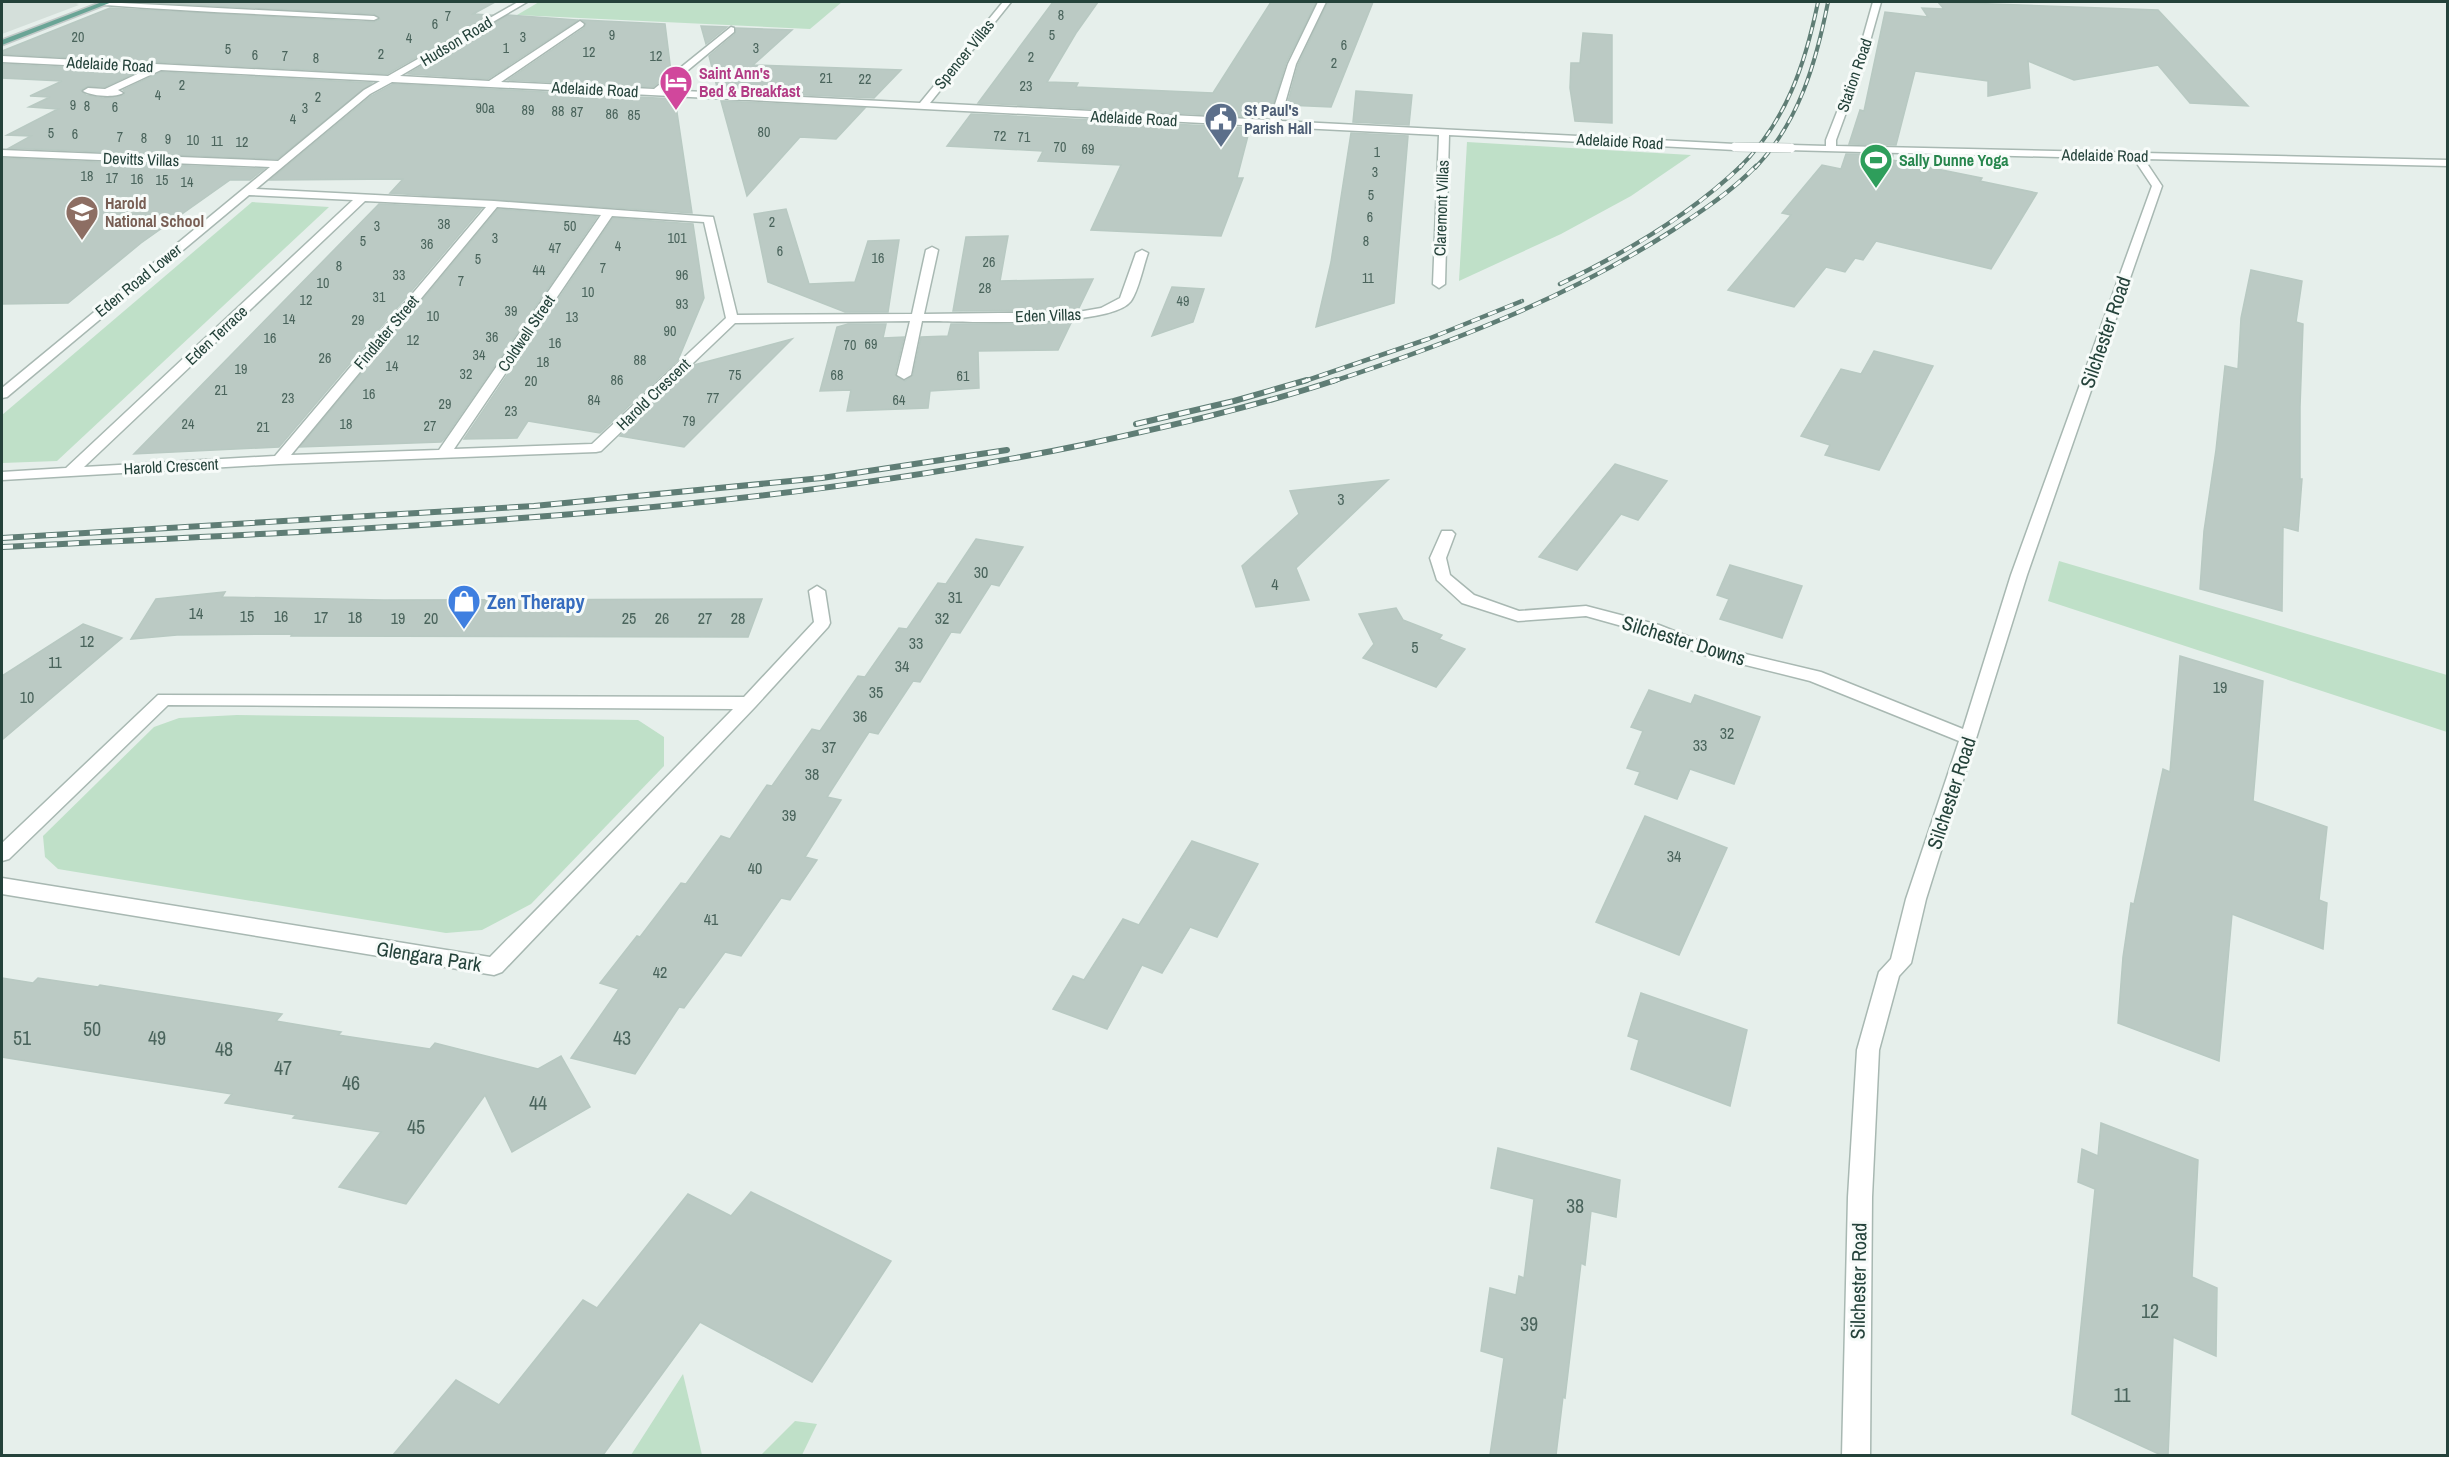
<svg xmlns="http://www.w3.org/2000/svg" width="2449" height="1457" font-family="'Archivo Narrow',sans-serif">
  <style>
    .built { fill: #d4dfda }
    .green { fill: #bfe0c8 }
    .building { fill: #bbcac4; stroke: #b8c9c2; stroke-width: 1.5 }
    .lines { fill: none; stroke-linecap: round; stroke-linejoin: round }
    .minor-casing { stroke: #a8b8b2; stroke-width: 3 }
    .major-casing { stroke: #c2cac8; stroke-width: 3 }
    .minor { fill: #fff; fill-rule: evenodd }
    .major { fill: #6aa596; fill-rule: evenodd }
    .rail-far2-casing { stroke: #5f7d75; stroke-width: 4 }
    .rail-far1-casing { stroke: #5f7d75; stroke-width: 4.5 }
    .rail-casing { stroke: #5f7d75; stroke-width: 6 }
    .rail-far2 { stroke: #f7fbf9; stroke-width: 2; stroke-dasharray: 7; stroke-linecap: butt }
    .rail-far1 { stroke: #f7fbf9; stroke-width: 3; stroke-dasharray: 9; stroke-linecap: butt }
    .rail { stroke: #f7fbf9; stroke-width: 4; stroke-dasharray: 11; stroke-linecap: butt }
    .minor-bridge-casing { stroke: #a8b8b2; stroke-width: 10; stroke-linecap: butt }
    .minor-bridge { stroke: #fff; stroke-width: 9 }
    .labels { text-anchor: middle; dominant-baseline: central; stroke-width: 6; stroke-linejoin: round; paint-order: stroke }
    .far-number-label { font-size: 14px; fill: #4a645c }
    .far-street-label { font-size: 16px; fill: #24423a; stroke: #f7fbf9 }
    .far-hotel-label { font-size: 16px; font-weight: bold; fill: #b23c85; stroke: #f7fbf9; text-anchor: start }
    .far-service-label { font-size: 16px; font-weight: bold; fill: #4e5e75; stroke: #f7fbf9; text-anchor: start }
    .far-leisure-label { font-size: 16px; font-weight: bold; fill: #27864d; stroke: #f7fbf9; text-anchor: start }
    .far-education-label { font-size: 16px; font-weight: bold; fill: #785e54; stroke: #f7fbf9; text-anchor: start }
    .number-label { font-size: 16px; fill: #4a645c }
    .street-label { font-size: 20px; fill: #24423a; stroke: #f7fbf9 }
    .shop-label { font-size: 20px; font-weight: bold; fill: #366cbe; stroke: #f7fbf9; text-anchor: start }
    .near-number-label { font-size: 20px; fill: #4a645c }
  </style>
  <rect width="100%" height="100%" fill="#e6efeb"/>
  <polygon class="built" points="2,2 83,2 76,4 79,5 2,34"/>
  <g class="green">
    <polygon points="539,2 842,2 810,29 517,15"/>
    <polygon points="1467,142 1691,155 1631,196 1561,234 1459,281"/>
    <polygon points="252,202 329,207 57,461 2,463 2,415"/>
    <polygon points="2059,561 2447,675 2447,732 2048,601"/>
    <polygon points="237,715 638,720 664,737 664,766 531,904 482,930 446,933 58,869 45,857 43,836 154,727 179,718"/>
    <polygon points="683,1374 702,1455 631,1455"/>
    <polygon points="795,1421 817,1424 802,1455 761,1455"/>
  </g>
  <g class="building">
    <polygon points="136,2 495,2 473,14 491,15 387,74 2,54 2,51 110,8 374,22 380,19 374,14"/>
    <polygon points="1053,2 1098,2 1076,33 1047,82 1078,83 1076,87 1213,93 1271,2 1316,2 1286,63 1273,105 1256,104 1253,117 978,103"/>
    <polygon points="1328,2 1373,2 1331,107 1287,105 1298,65"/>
    <polygon points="1938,2 2158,10 2248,106 2190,103 2158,65 2074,80 2028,61 2030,88 1988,96 1988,81 1915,71 1896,145 1849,144 1860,110 1864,111 1885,12 1928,17 1922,8 1944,9"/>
    <polygon points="508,15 578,20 488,79 408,74"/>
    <polygon points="582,20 665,24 671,72 653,87 508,80 584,28 586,23"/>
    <polygon points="701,26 727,27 706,44"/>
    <polygon points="736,28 792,30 753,65 901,70 874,98 718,91 709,56 735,34"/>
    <polygon points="1583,33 1612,35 1612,123 1575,121 1570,88 1571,63 1580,63"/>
    <polygon points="2,64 139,71 105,87 88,86 81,90 86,95 103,98 124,95 125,92 123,90 161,72 372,83 277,159 9,148 31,136 7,135 58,109 29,107 50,97 30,96 62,81 2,78"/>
    <polygon points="393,84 675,99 692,213 390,193 403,179 270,180 371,96"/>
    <polygon points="1356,91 1412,95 1409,125 1353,122"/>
    <polygon points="721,101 865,108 836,139 800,137 747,196"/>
    <polygon points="971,114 1250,128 1237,178 1243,178 1221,236 1091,230 1121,165 1038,161 1043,151 947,146"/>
    <polygon points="1351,133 1408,136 1394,303 1316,327 1331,262"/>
    <polygon points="1846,154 1893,155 1892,160 1982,178 1980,181 2037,193 1991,269 1876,241 1863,260 1855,258 1845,272 1826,267 1794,307 1728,290 1791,215 1782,213 1822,165 1841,169"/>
    <polygon points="2,158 264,169 250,180 230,180 141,243 68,303 2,304"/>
    <polygon points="379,204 481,209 279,447 134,454"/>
    <polygon points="498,209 597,217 444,439 441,442 300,447"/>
    <polygon points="786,209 809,284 855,282 868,241 899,240 888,312 845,312 768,282 754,214"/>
    <polygon points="613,218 693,224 704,298 678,360 600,433 528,421 517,438 464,439"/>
    <polygon points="1008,236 1000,281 1093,279 1078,310 953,311 966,237"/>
    <polygon points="2251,270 2302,281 2296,322 2303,324 2300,407 2300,479 2302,479 2298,531 2283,527 2282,611 2200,589 2204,531 2216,450 2225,366 2238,369 2241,318"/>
    <polygon points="1172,287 1204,289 1193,322 1152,336"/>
    <polygon points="1072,321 1058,350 978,351 979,388 930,391 928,408 847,411 851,390 820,391 837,327 848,324 886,324 883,338 904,337 895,374 905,381 913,375 921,337 948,336 951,324 1033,324"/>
    <polygon points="792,339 684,447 620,436 694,365"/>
    <polygon points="1874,351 1933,366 1879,470 1825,455 1830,445 1801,436 1841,369 1861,374"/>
    <polygon points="1615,464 1667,481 1638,520 1621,514 1577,570 1539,557"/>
    <polygon points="1388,480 1296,568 1309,600 1256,607 1242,566 1299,514 1290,491"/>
    <polygon points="976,539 1023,547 999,586 991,584 960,633 951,632 920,682 913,681 878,734 869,732 827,797 841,800 805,857 817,860 790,900 781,898 741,956 725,952 684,1008 679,1007 635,1074 571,1058 619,989 600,983 637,936 640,937 681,883 686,884 721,836 730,839 767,785 772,786 812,729 820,731 858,676 865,677 899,628 907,629 938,583 946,584"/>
    <polygon points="1730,565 1802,586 1782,638 1720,619 1729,599 1717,595"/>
    <polygon points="225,592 222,597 384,600 762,599 748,637 291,636 292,634 177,635 131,639 156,599"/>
    <polygon points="1396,608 1403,620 1442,635 1439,639 1465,649 1436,687 1363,658 1374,644 1359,614"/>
    <polygon points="83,624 122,638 2,740 2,676"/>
    <polygon points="2180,656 2263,681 2253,801 2327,827 2319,900 2327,903 2323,949 2232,914 2219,1061 2118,1023 2123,957 2131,903 2134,904 2163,769 2170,772"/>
    <polygon points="1649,690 1691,704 1695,695 1760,717 1734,784 1690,769 1677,799 1635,784 1640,772 1627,768 1643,731 1631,727"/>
    <polygon points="1645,816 1727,848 1679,955 1596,922"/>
    <polygon points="1192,841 1258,864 1217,937 1190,927 1162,973 1142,965 1107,1029 1053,1009 1073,976 1084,980 1123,919 1139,925"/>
    <polygon points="2,978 33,983 38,978 98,987 100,985 282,1014 276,1021 341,1032 338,1035 430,1049 435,1043 538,1069 561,1056 590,1107 512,1152 485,1095 406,1204 339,1187 381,1132 293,1118 296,1115 225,1103 232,1094 2,1057"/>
    <polygon points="1641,993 1747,1030 1730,1106 1631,1069 1639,1040 1628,1036"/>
    <polygon points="2101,1123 2198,1160 2192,1277 2217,1288 2216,1356 2173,1337 2168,1455 2161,1455 2072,1414 2095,1189 2078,1182 2082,1149 2098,1156"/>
    <polygon points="1498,1148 1620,1180 1616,1217 1591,1211 1585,1265 1581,1263 1565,1398 1563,1397 1556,1455 1490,1455 1504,1358 1481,1351 1490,1288 1516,1295 1519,1276 1524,1278 1534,1199 1491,1188"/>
    <polygon points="751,1192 891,1261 812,1382 700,1322 603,1455 393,1455 456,1380 499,1405 583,1300 597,1308 688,1194 731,1216"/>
  </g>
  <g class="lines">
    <defs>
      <g id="minor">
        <path d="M102,2L374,16L378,18L374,20C284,15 195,12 105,5H102Z"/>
        <path d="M518,2H527L400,76L489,81L580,21L584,24L583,26L501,82L654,89L731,27L734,28V32L664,90L920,103L1003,2H1011L930,103L1270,120L1288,64L1318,2H1326L1296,64L1280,121L1735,144L1740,147L1735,150L1449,135L1445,284L1439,288L1433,284L1439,135L392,82L370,94L256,189L494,201L713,217L737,315L912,314L926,250L932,247L938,250L924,314L1078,312L1101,308L1120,298L1136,253L1142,250L1148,253C1143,267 1139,289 1131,301C1110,329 960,321 922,321L911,375L904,379L897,375L910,321L735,323L601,451L596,452L279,464L2,480V472L66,468L353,200L249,195L7,397L2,398V388L270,167L2,156V150L278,161L364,90L380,81L161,70L118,90L123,93C115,98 91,96 83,91L88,88L105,89L148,69L2,62V56L388,76ZM365,201L486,207L275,456L84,467ZM497,207L601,215L439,450L291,455ZM612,216L704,222L726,318L592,444L454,449Z"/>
        <polygon points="1873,2 1881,2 1863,66 1836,140 1836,146 2448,160 2448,166 2144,159 2162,186 2027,575 1926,899 1911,963 1899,976 1879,1050 1872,1197 1870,1456 1842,1456 1848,1197 1857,1050 1879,972 1891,959 1906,899 1959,741 1810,681 1701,654 1647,633 1586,616 1518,621 1462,603 1437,580 1430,558 1442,531 1452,531 1455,534 1446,558 1450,575 1474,595 1519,611 1586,606 1659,625 1712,646 1821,672 1963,729 2011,575 2152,186 2134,159 1787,150 1787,146 1791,145 1826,146 1826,140 1855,66"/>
        <polygon points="817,586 825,591 830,623 828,627 755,707 502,972 494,975 2,894 2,878 490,957 733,709 168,705 9,859 2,861 2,843 158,695 744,697 814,622 809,591"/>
      </g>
      <polygon id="major" points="102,2 112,2 2,45 2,40"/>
    </defs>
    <use href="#minor" class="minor-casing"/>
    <use href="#major" class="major-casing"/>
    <use href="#minor" class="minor"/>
    <use href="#major" class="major"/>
    <defs>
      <g id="rail-far2">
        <path d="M1739,168C1786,122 1805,65 1818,2"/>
        <path d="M1755,168C1799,122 1816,63 1828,2"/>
      </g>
      <g id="rail-far1">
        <path d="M1560,284C1625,253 1689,216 1741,166"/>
        <polyline points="1302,382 1428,339 1522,301"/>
        <path d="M1331,382C1450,343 1568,298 1673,230C1702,211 1732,191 1756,166"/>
      </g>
      <g id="rail">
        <polyline points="1136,424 1234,401 1307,380"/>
        <polyline points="2,538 534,506 822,478 1007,450"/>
        <path d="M2,547C365,528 730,518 1087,444C1170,426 1254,407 1336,380"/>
      </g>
    </defs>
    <use href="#rail-far2" class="rail-far2-casing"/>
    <use href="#rail-far1" class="rail-far1-casing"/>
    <use href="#rail" class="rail-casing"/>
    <use href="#rail-far2" class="rail-far2"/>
    <use href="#rail-far1" class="rail-far1"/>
    <use href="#rail" class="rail"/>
    <defs>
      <polyline id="minor-bridge" points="1735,147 1791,148"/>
    </defs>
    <use href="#minor-bridge" class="minor-bridge-casing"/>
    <use href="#minor-bridge" class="minor-bridge"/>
  </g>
  <defs>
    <symbol id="hotel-pin" viewBox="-11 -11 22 30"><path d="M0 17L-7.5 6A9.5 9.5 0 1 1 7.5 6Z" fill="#d1479c" stroke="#f7fbf9"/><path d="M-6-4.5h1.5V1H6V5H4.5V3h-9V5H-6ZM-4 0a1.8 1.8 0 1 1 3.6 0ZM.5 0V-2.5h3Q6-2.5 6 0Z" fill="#fff"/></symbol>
    <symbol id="civic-pin" viewBox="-11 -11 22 30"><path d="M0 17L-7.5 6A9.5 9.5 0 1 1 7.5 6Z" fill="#5c6f8a" stroke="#f7fbf9"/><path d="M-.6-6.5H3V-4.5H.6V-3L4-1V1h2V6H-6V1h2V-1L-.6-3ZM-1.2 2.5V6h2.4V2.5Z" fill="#fff"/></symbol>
    <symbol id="stadium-pin" viewBox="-11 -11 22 30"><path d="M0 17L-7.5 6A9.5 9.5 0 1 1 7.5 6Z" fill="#2e9e5b" stroke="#f7fbf9"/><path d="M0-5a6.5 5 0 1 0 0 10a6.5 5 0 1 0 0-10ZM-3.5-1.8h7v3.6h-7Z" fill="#fff"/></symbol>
    <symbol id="school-pin" viewBox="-11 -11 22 30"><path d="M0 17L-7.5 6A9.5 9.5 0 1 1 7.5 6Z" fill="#8d6e63" stroke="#f7fbf9"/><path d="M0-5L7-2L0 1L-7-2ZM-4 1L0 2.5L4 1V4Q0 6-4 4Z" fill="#fff"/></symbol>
    <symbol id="shop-pin" viewBox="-11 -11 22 30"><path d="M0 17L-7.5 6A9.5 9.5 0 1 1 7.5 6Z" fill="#3f7fe0" stroke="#f7fbf9"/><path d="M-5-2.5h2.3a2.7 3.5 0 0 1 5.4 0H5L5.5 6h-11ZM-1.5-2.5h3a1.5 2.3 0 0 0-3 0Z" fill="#fff"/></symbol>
  </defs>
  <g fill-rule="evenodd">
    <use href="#hotel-pin" x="657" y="63" width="38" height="52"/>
    <use href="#civic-pin" x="1202" y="100" width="38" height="52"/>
    <use href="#stadium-pin" x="1857" y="141" width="38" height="52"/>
    <use href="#school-pin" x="63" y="193" width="38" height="52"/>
    <use href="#shop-pin" x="445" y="582" width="38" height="52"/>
  </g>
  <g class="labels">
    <g class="far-number-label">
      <text x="1061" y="15">8</text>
      <text x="448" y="16">7</text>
      <text x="435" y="24">6</text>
      <text x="612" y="35">9</text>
      <text x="1052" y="35">5</text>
      <text x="78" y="37">20</text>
      <text x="523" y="37">3</text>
      <text x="409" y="38">4</text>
      <text x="1344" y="45">6</text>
      <text x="506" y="48">1</text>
      <text x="756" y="48">3</text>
      <text x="228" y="49">5</text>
      <text x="589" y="52">12</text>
      <text x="381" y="54">2</text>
      <text x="255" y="55">6</text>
      <text x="285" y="56">7</text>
      <text x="656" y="56">12</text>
      <text x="1031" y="57">2</text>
      <text x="316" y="58">8</text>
      <text x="1334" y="63">2</text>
      <text x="826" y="78">21</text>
      <text x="865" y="79">22</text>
      <text x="182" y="85">2</text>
      <text x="1026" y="86">23</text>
      <text x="158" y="95">4</text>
      <text x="318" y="97">2</text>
      <text x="73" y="105">9</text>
      <text x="87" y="106">8</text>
      <text x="115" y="107">6</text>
      <text x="305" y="108">3</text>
      <text x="485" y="108">90a</text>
      <text x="528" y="110">89</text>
      <text x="558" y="111">88</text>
      <text x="577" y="112">87</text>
      <text x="612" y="114">86</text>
      <text x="634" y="115">85</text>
      <text x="293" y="119">4</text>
      <text x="764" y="132">80</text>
      <text x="51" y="133">5</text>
      <text x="75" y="134">6</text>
      <text x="1000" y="136">72</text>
      <text x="120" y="137">7</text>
      <text x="1024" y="137">71</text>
      <text x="144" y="138">8</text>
      <text x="168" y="139">9</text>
      <text x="193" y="140">10</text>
      <text x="217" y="141">11</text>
      <text x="242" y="142">12</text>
      <text x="1060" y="147">70</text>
      <text x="1088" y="149">69</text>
      <text x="1377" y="152">1</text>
      <text x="1375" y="172">3</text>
      <text x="87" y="176">18</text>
      <text x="112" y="178">17</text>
      <text x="137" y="179">16</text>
      <text x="162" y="180">15</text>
      <text x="187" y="182">14</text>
      <text x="1371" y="195">5</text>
      <text x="1370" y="217">6</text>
      <text x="772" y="222">2</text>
      <text x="444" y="224">38</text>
      <text x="377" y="226">3</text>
      <text x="570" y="226">50</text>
      <text x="495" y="238">3</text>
      <text x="677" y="238">101</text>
      <text x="363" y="241">5</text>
      <text x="1366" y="241">8</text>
      <text x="427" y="244">36</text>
      <text x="618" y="246">4</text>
      <text x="555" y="248">47</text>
      <text x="780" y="251">6</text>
      <text x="878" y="258">16</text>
      <text x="478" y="259">5</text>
      <text x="989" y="262">26</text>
      <text x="339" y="266">8</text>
      <text x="603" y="268">7</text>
      <text x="539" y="270">44</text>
      <text x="399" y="275">33</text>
      <text x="682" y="275">96</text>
      <text x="1368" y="278">11</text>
      <text x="461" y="281">7</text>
      <text x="323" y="283">10</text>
      <text x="985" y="288">28</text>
      <text x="588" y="292">10</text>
      <text x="379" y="297">31</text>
      <text x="306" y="300">12</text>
      <text x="1183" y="301">49</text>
      <text x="682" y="304">93</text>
      <text x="511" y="311">39</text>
      <text x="433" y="316">10</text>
      <text x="572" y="317">13</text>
      <text x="289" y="319">14</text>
      <text x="358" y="320">29</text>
      <text x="670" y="331">90</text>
      <text x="492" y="337">36</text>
      <text x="270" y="338">16</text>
      <text x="413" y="340">12</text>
      <text x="555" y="343">16</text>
      <text x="871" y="344">69</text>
      <text x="850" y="345">70</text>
      <text x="479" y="355">34</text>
      <text x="325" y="358">26</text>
      <text x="640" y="360">88</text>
      <text x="543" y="362">18</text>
      <text x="392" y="366">14</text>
      <text x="241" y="369">19</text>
      <text x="466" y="374">32</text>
      <text x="735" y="375">75</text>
      <text x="837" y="375">68</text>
      <text x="963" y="376">61</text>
      <text x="617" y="380">86</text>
      <text x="531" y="381">20</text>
      <text x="221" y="390">21</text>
      <text x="369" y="394">16</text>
      <text x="288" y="398">23</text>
      <text x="713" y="398">77</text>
      <text x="594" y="400">84</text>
      <text x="899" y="400">64</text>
      <text x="445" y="404">29</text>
      <text x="511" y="411">23</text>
      <text x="689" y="421">79</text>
      <text x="188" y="424">24</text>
      <text x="346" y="424">18</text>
      <text x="430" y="426">27</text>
      <text x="263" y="427">21</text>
    </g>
    <g class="far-street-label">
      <text transform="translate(456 41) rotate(-31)">Hudson Road</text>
      <text transform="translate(964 54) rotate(-51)">Spencer Villas</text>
      <text transform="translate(110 64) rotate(3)">Adelaide Road</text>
      <text transform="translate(1854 75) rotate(-71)">Station Road</text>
      <text transform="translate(595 89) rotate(3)">Adelaide Road</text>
      <text transform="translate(1134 118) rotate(3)">Adelaide Road</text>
      <text transform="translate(1620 141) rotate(3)">Adelaide Road</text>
      <text transform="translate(2105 155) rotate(1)">Adelaide Road</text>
      <text transform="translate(141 159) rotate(2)">Devitts Villas</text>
      <text transform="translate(1441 208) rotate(-88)">Claremont Villas</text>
      <text transform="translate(138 280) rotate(-39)">Eden Road Lower</text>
      <text transform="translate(1048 315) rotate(-2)">Eden Villas</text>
      <text transform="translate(386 332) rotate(-50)">Findlater Street</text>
      <text transform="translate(526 333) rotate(-56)">Coldwell Street</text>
      <text transform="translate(216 335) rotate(-43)">Eden Terrace</text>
      <text transform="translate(653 394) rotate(-44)">Harold Crescent</text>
      <text transform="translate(171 466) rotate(-3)">Harold Crescent</text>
    </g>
    <g class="far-hotel-label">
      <text x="699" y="73">Saint Ann's<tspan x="699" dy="18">Bed &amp; Breakfast</tspan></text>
    </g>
    <g class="far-service-label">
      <text x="1244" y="110">St Paul's<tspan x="1244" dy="18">Parish Hall</tspan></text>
    </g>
    <g class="far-leisure-label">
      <text x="1899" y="160">Sally Dunne Yoga</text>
    </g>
    <g class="far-education-label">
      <text x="105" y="203">Harold<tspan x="105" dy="18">National School</tspan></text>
    </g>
    <g class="number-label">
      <text x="1341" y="499">3</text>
      <text x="981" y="572">30</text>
      <text x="1275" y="584">4</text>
      <text x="955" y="597">31</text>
      <text x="196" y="613">14</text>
      <text x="247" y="616">15</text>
      <text x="281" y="616">16</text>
      <text x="321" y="617">17</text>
      <text x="355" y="617">18</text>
      <text x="398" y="618">19</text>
      <text x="431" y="618">20</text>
      <text x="629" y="618">25</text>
      <text x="662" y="618">26</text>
      <text x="705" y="618">27</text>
      <text x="738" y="618">28</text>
      <text x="942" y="618">32</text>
      <text x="87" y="641">12</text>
      <text x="916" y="643">33</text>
      <text x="1415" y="647">5</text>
      <text x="55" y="662">11</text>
      <text x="902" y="666">34</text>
      <text x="2220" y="687">19</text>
      <text x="876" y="692">35</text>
      <text x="27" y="697">10</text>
      <text x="860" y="716">36</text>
      <text x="1727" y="733">32</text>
      <text x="1700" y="745">33</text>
      <text x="829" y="747">37</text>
      <text x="812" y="774">38</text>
      <text x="789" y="815">39</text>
      <text x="1674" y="856">34</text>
      <text x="755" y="868">40</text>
      <text x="711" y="919">41</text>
      <text x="660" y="972">42</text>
    </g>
    <g class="street-label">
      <text transform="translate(2105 332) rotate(-71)">Silchester Road</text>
      <text transform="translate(1684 640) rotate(17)">Silchester Downs</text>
      <text transform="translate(1951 793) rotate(-72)">Silchester Road</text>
      <text transform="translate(429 956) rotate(9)">Glengara Park</text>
      <text transform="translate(1858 1281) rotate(-89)">Silchester Road</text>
    </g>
    <g class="shop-label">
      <text x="487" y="601">Zen Therapy</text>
    </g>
    <g class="near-number-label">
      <text x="92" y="1028">50</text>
      <text x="22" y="1037">51</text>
      <text x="157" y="1037">49</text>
      <text x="622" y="1037">43</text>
      <text x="224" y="1048">48</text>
      <text x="283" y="1067">47</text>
      <text x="351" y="1082">46</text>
      <text x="538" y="1102">44</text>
      <text x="416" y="1126">45</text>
      <text x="1575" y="1205">38</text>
      <text x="2150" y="1310">12</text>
      <text x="1529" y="1323">39</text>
      <text x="2122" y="1394">11</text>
    </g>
  </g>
  <rect width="2449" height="1457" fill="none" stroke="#24423a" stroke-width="6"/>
</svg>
